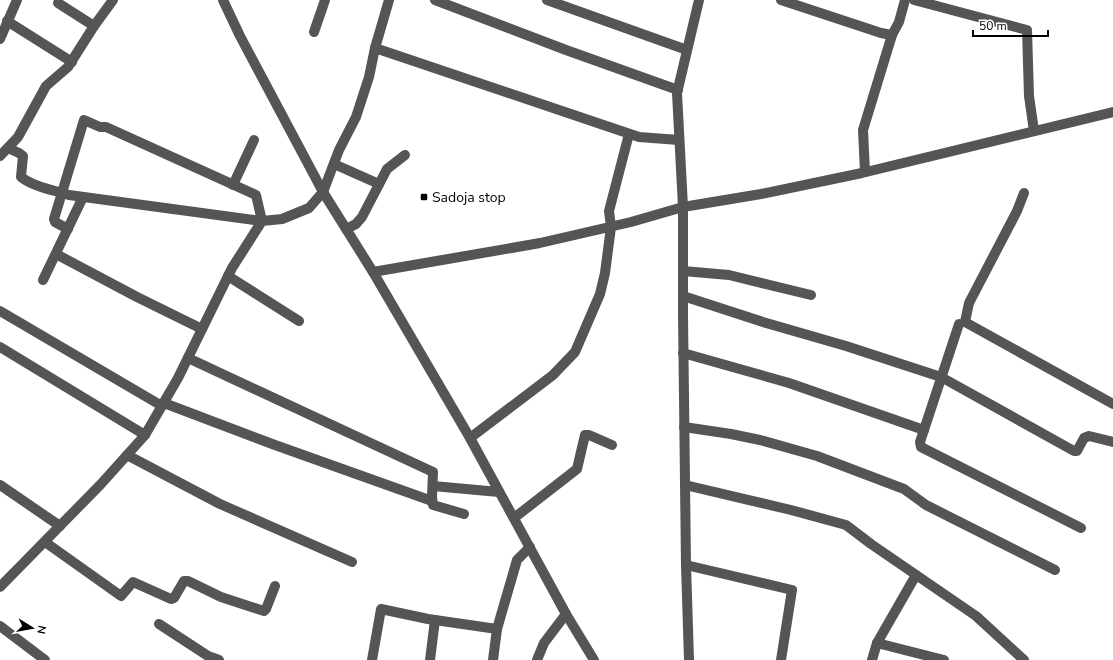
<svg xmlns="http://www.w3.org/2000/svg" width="1113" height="660" font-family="'Nunito Sans',sans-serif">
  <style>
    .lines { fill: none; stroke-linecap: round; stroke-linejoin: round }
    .minor { stroke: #555; stroke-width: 10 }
    .poi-dot { fill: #000; stroke: #fff; stroke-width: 1.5 }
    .labels { text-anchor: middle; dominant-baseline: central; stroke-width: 3.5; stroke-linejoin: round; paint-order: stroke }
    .poi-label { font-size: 14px; fill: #000; stroke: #fff; text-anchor: start }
  </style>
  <rect width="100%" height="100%" fill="#fff"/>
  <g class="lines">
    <g class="minor">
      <polyline points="223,0 240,36 323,192 373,272 470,438 566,614 594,660"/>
      <polyline points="389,0 375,48 639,137 679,140"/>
      <polyline points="435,0 566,50 678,90"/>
      <polyline points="547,0 687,50"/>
      <polyline points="781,0 881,33 892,35 899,22 905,0"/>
      <polyline points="914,0 1027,30 1029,96 1034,131"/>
      <polyline points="58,3 94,26"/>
      <polyline points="7,21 72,62"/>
      <polyline points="314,32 325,0"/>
      <polyline points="0,39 17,0"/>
      <path d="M8,148L19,153L23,156L21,177C34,187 53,190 69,195L262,221L256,195L106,127H100L84,120L54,219L55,222L68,229"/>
      <polyline points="0,156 18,137 46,86 68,67 94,26 113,0"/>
      <polyline points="334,164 379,184"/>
      <polyline points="865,172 863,130 892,35"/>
      <polyline points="233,185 254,140"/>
      <polyline points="1024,193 1017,211 969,303 965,322 1113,404"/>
      <polyline points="346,229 356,224 362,217 387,169 405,155"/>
      <polyline points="56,254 137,297 202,329"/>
      <polyline points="683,271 729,275 811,295"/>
      <polyline points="373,272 540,243 631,222 683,207 761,194 862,173 1113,112"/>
      <polyline points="228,276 299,321"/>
      <polyline points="43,280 83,197"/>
      <polyline points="683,296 763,322 846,346 941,377 1074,451 1077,451 1084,438 1089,436 1113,442"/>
      <polyline points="0,311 162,406"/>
      <polyline points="959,324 920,442 921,447 1081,528"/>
      <polyline points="0,347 145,435"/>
      <polyline points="683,353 789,383 924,430"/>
      <polyline points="188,358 433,472 432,497 433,505 464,514"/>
      <polyline points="164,403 275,445 432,501"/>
      <polyline points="684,427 731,434 760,440 817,456 904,489 926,505 1055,570"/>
      <polyline points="470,438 553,375 575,352 600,294 605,273 611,227 609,211 629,134"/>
      <polyline points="127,455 220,504 352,562"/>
      <polyline points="0,485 60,526"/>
      <polyline points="685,485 791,510 846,525 871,544 976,616 1024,660"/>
      <polyline points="433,486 499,492"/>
      <polyline points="514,518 577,469 585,435 589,435 612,445"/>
      <polyline points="45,542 121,596 133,582 171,599 174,598 184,581 188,581 221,597 264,611 266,609 275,586"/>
      <polyline points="686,565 792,590 781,660"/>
      <polyline points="0,587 101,484 145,435 178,378 232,268 262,221 282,219 309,208 323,192 339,150 356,117 369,77 375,48"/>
      <polyline points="159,624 208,656 219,660"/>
      <polyline points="0,626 45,660"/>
      <polyline points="877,643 944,660"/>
      <polyline points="372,660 381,609 428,619 497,629"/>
      <polyline points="430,660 435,620"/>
      <polyline points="493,660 497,629 517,560 530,547"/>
      <polyline points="537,660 544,643 566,614"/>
      <polyline points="689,660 686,565 683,314 683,207 677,93 699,0"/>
      <polyline points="872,660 877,643 916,575"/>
    </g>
  </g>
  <rect class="poi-dot" x="420" y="193" width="8" height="8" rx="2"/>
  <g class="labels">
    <g class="poi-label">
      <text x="432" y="197">Sadoja stop</text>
    </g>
  </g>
  <g transform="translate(32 628) rotate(101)" stroke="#ffffff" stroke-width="3" paint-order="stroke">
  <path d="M0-3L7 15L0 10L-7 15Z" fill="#000000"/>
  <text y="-6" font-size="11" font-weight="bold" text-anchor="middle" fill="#000000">N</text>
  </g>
  <path d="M973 30v6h75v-6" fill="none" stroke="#000000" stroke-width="2"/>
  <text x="979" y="30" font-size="12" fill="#000000" stroke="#ffffff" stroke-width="3" paint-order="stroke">50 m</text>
</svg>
